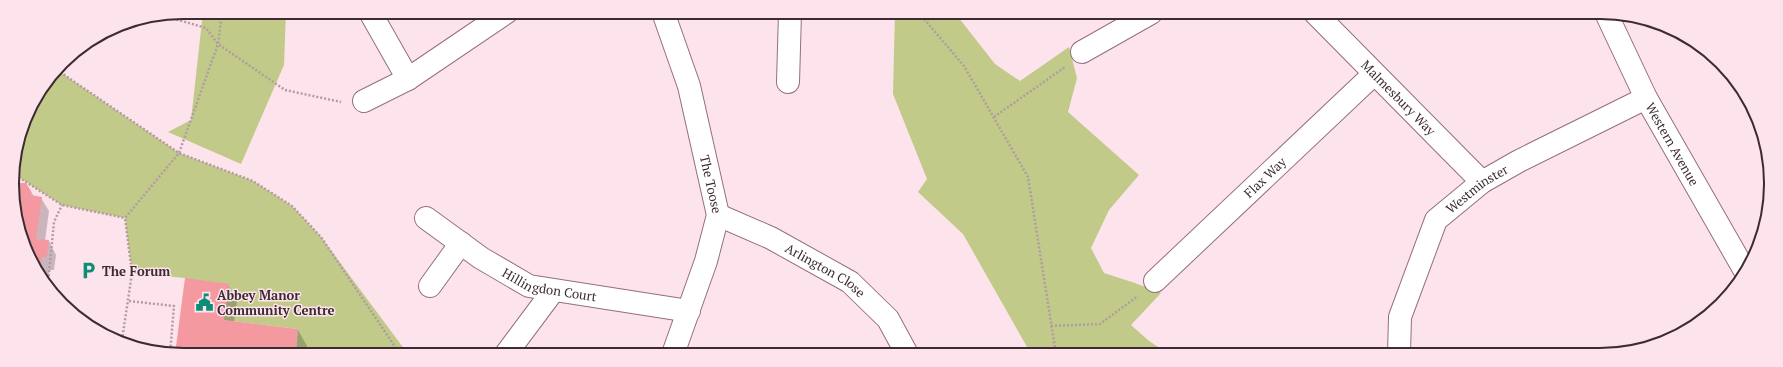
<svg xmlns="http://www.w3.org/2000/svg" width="1783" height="367" font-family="'PT Serif',serif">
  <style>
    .green { fill: #c1ca88 }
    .shadow { fill: #0003 }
    .building { fill: #f599a1 }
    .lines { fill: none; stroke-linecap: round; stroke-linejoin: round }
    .minor-casing { stroke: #956f7e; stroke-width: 24 }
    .tertiary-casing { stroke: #956f7e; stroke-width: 24 }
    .path { stroke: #b29ba3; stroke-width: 2.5; stroke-dasharray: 2 2; stroke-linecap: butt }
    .minor { stroke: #fff; stroke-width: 22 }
    .tertiary { stroke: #fff; stroke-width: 22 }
    .labels { text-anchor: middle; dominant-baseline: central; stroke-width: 3; stroke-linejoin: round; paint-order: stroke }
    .street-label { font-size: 13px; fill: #3c2b32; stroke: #fde3ec }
    .poi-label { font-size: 13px; font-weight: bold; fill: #3c2b32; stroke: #fde3ec; text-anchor: start }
    .rim { fill: none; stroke: #3c2b32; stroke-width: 2 }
  </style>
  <rect width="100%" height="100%" fill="#fde3ec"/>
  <g class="green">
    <polygon points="203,12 286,12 284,65 241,164 168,132 191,120"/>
    <polygon points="895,13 955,13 995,64 1020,81 1069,47 1077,78 1068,112 1139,175 1109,210 1091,248 1104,273 1135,283 1161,293 1131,325 1149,341 1169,354 1031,354 963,234 918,192 927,179 893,94"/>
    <polygon points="57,70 179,153 253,181 292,206 321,237 408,354 296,354 298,329 224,320 185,278 132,273 125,218 62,205 12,173 25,118"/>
  </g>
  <g class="shadow">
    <polygon points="16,184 31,191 34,197 41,198 49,211 45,241 49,241 56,255 54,270 49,270 48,284 21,239 14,185"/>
    <polygon points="228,285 237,301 234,322 298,330 307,346 306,354 176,354"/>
  </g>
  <g class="building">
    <polygon points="15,183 26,183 31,191 31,195 42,197 36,239 49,240 47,257 42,257 40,272 21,239 14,184"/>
    <polygon points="185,278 229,284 224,320 298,329 295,354 175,354"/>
  </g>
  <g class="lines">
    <defs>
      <g id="minor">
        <polyline points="370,12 408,79"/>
        <path id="s1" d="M663,12L689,86L718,215L706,261L673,354"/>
        <path id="s2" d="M1315,13L1482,182"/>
        <polyline points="1082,52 1151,13"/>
        <polyline points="788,82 790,13"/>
        <polyline points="364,101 408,79 507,12"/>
        <path id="s3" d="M718,215L771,238L850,282L888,319L907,354"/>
        <path id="s4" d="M426,218L481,258L529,286L689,311"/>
        <path id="s5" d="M1155,281L1374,74"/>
        <polyline points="430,286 461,243"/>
        <polyline points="506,354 553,291"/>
        <path id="s6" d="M1399,354L1400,317L1436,220L1482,182L1519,161L1646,98"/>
      </g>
      <g id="tertiary">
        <path id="s7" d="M1606,13L1646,98L1745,271"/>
      </g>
    </defs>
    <use href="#minor" class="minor-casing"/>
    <use href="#tertiary" class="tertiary-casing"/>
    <g class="path">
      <polyline points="919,13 964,66 1028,177 1056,354"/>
      <polyline points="165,16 206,28 218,44 285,90 341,102"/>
      <polyline points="57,70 179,153 253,181 292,206 321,237 400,354"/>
      <polyline points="994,117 1065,67"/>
      <polyline points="12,173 62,205 125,218"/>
      <polyline points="48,284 54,222 62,205"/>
      <polyline points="129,301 174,306 170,354"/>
      <polyline points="1051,326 1100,324 1138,296"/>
      <polyline points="122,340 132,273 125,218 179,153 218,44 222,12"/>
    </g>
    <use href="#minor" class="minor"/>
    <use href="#tertiary" class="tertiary"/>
  </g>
  <defs>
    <symbol id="parking-bare" viewBox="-9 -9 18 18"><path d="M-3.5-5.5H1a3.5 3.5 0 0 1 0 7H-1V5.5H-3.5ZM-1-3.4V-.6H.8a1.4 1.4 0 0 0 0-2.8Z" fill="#0b8e75" stroke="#fde3ec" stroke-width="2.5" paint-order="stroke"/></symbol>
    <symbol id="civic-bare" viewBox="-9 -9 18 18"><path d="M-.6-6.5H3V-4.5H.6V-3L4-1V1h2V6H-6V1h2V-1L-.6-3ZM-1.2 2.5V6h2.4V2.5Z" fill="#0b8e75" stroke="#fde3ec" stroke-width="2.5" paint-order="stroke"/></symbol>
  </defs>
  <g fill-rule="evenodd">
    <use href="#parking-bare" x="76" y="258" width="25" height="25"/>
    <use href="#civic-bare" x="192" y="290" width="25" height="25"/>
  </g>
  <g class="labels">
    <g class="street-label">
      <text stroke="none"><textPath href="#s2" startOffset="119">Malmesbury Way</textPath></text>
      <text stroke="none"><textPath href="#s7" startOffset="147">Western Avenue</textPath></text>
      <text stroke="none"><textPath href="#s5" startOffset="151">Flax Way</textPath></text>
      <text stroke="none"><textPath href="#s1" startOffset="179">The Toose</textPath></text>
      <text stroke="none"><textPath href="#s6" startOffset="192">Westminster</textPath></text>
      <text stroke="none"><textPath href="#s3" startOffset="121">Arlington Close</textPath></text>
      <text stroke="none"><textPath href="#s4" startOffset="143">Hillingdon Court</textPath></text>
    </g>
    <g class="poi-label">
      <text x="102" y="271">The Forum</text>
      <text x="217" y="295">Abbey Manor<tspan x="217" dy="15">Community Centre</tspan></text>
    </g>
  </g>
  <path d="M0 0H1783V367H0ZM183 19H1600A164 164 0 0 1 1764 183V184A164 164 0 0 1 1600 348H183A164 164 0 0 1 19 184V183A164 164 0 0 1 183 19Z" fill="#fde3ec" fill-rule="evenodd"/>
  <path class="rim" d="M183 19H1600A164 164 0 0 1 1764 183V184A164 164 0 0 1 1600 348H183A164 164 0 0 1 19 184V183A164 164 0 0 1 183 19Z"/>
</svg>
